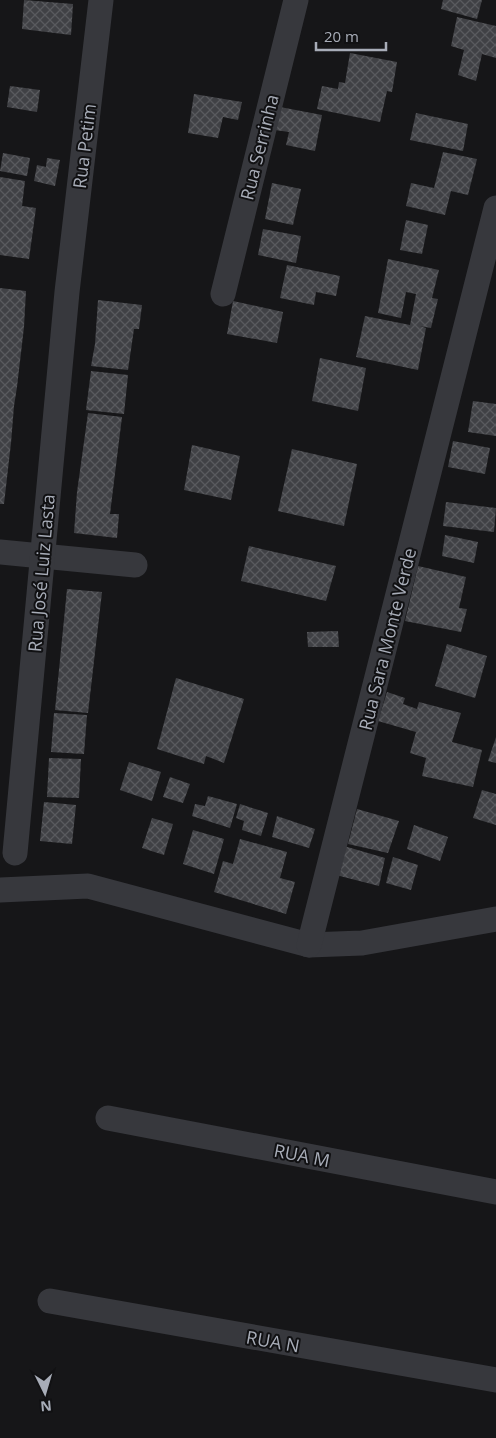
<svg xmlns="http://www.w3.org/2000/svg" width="496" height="1438" font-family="'Open Sans',sans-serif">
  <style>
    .building { fill: url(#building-cross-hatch) }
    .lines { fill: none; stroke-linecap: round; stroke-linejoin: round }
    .minor { stroke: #37383d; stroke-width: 25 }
    .labels { text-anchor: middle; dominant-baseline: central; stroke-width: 4; stroke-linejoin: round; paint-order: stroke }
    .street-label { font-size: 18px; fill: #a8adb8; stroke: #111113 }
  </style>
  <defs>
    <pattern id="building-cross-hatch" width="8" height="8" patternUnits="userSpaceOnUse" patternTransform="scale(1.25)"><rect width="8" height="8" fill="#404145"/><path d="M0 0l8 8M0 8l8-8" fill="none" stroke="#595a5e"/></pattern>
  </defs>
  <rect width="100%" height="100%" fill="#161618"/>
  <g class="building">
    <polygon points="24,0 73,4 71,35 22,29"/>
    <polygon points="443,0 482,0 477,19 441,9"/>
    <polygon points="457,17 496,26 496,58 482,54 476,81 458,75 464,50 451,46"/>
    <polygon points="350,53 397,62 392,92 387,91 380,122 317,109 322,86 338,89 339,82 345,83"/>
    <polygon points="10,86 40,90 37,112 7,107"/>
    <polygon points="194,94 242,102 238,120 223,117 218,138 188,133"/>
    <polygon points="280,107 322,115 315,151 286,145 289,132 275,130"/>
    <polygon points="416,113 468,124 463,151 410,140"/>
    <polygon points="443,152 477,159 468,195 451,191 445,215 406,206 411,183 434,188"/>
    <polygon points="3,153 30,158 27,176 0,171"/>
    <polygon points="47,158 60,160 55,186 34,181 37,165 46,167"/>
    <polygon points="0,177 25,181 22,206 36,208 29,259 0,255"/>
    <polygon points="272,183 301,189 293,225 265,219"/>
    <polygon points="406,220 428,225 422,254 400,250"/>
    <polygon points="263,229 301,236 296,263 258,255"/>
    <polygon points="388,259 439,270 432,298 438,299 431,328 420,326 426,328 418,370 356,357 365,316 410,325 416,294 406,292 401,318 378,313"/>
    <polygon points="287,265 340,276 336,296 316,292 314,305 280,298"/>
    <polygon points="0,288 26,291 24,327 17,387 14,406 11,443 4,504 0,504"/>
    <polygon points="98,300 142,305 139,329 134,329 128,370 91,366 95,344"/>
    <polygon points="233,301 283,312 277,343 227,334"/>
    <polygon points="320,358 366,368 358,411 312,401"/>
    <polygon points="91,371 128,375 124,414 86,410"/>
    <polygon points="473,401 496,404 496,436 468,432"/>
    <polygon points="88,413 122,417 110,514 119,514 117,538 74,533 77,492"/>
    <polygon points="453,441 490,448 485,474 448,467"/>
    <polygon points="192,445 240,456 231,500 184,490"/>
    <polygon points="292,449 357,464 344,526 278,511"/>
    <polygon points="446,502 496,508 494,532 443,526"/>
    <polygon points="445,535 478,542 474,563 442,556"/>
    <polygon points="249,546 336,566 326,601 241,581"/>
    <polygon points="418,566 466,577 459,608 467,609 461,632 405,621"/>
    <polygon points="67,589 102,592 88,713 55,710"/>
    <polygon points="338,631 339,647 308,647 307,632"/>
    <polygon points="447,644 487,656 475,698 435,686"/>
    <polygon points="176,678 244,699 224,763 206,756 204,764 157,749"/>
    <polygon points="387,692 405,698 403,704 417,709 419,702 461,713 452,742 482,750 473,787 422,776 426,758 410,753 416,732 378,721"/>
    <polygon points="54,713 87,715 84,754 51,752"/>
    <polygon points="496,737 496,763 488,761"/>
    <polygon points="49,758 81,759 79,798 47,797"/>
    <polygon points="129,762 161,772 152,801 120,790"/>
    <polygon points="170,777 190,784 183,803 163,797"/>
    <polygon points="482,790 496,794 496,825 473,818"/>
    <polygon points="208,796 237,804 230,828 192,816 195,804 205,806"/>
    <polygon points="44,802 76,805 72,844 40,841"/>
    <polygon points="240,804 268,813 261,836 242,830 244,821 236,818"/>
    <polygon points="357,809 399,821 388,853 348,844"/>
    <polygon points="277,816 315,829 309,848 272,837"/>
    <polygon points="152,818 173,824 164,855 142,848"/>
    <polygon points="414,825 448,837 440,861 407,849"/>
    <polygon points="193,830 224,839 214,874 183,864"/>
    <polygon points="240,839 287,852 280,878 295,882 286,914 214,892 223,861 233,864"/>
    <polygon points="344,846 385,858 379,886 336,875"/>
    <polygon points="393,857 418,865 411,890 386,883"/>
  </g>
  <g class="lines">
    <g class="minor">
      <polyline points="223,294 296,0"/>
      <polyline points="0,552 135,565"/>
      <polyline points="15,853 67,292 101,0"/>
      <polyline points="0,890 88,886 309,945 362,943 496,919"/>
      <polyline points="309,945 496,208"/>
      <polyline points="108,1118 496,1192"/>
      <polyline points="50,1301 496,1380"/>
    </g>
  </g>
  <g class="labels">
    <g class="street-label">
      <text transform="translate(84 146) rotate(-83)">Rua Petim</text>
      <text transform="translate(259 147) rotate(-76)">Rua Serrinha</text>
      <text transform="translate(41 573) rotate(-85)">Rua José Luiz Lasta</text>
      <text transform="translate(387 639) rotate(-76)">Rua Sara Monte Verde</text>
      <text transform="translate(302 1155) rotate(11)">RUA M</text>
      <text transform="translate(273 1341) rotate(10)">RUA N</text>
    </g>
  </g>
  <g transform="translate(45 1393) rotate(175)" stroke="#111113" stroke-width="4" paint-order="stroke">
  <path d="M0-4L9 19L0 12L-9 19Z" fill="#a8adb8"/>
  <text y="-8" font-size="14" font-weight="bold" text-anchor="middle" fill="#a8adb8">N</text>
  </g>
  <path d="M316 42v8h70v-8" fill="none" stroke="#a8adb8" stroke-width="2.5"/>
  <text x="324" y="42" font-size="15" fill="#a8adb8" stroke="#111113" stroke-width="4" paint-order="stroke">20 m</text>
</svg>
